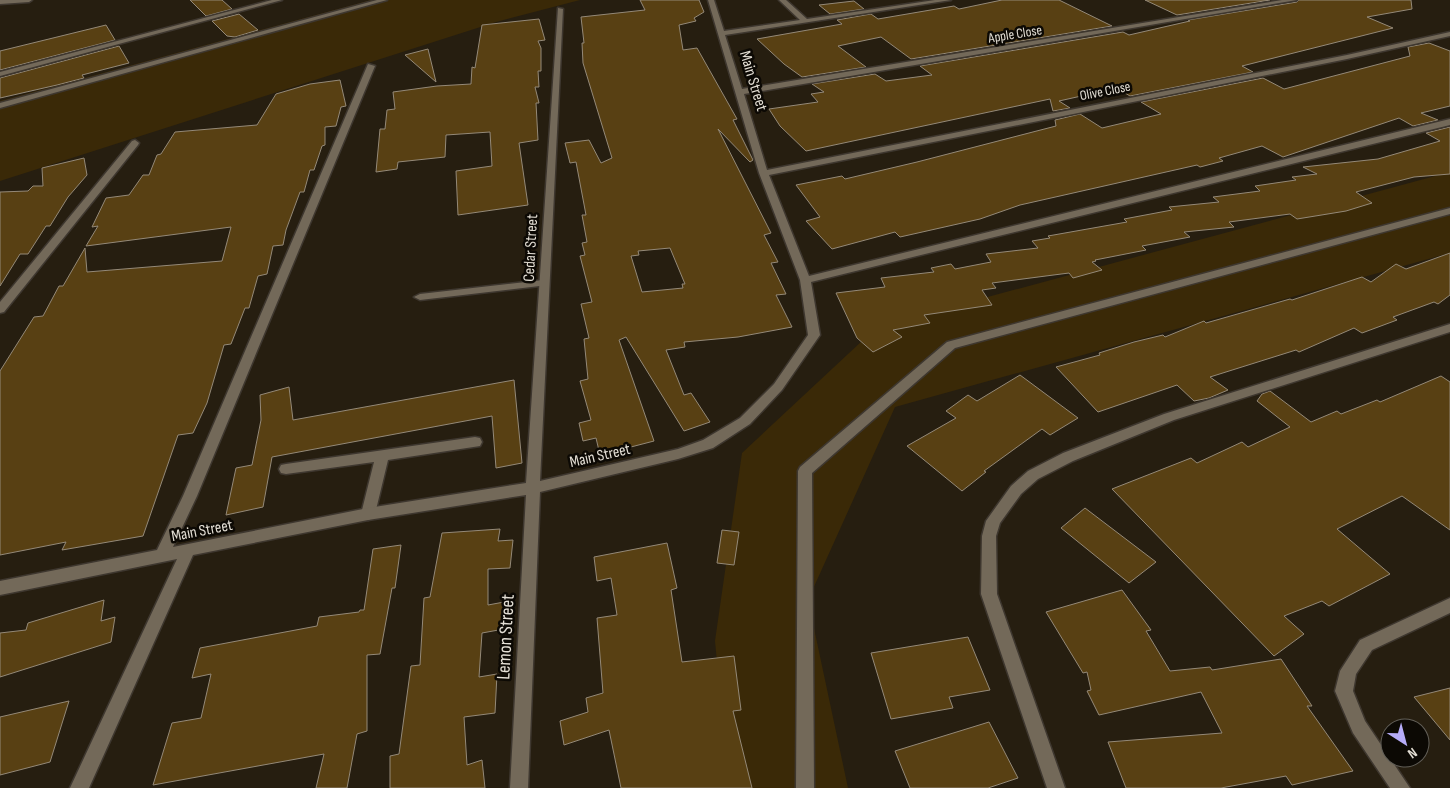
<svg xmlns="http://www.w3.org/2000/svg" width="1450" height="788" font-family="'Sofia Sans Condensed',sans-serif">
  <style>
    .green { fill: #3a2907 }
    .building { fill: #584013; stroke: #948978; fill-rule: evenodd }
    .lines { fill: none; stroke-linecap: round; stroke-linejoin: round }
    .lane-casing { stroke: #3e372f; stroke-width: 3 }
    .street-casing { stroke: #3e372f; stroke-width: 3 }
    .lane { fill: #736959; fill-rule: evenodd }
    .street { fill: #736959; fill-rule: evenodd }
    .labels { text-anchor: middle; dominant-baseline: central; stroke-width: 5; stroke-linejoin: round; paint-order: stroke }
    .far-street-label { font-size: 14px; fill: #e4dfd5; stroke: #0c0904 }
    .street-label { font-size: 16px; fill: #e4dfd5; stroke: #0c0904 }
    .near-street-label { font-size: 19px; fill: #e4dfd5; stroke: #0c0904 }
  </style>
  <rect width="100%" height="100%" fill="#261e10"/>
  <g class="green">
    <polygon points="371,0 580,0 496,22 0,181 0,101"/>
    <polygon points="1450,172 1450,253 895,407 808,600 848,788 729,788 715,641 742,453 877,327"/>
  </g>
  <g class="building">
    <polygon points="190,0 222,0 232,9 206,16"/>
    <path d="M640,0H699L704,12L694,18L696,21L679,25L683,50L697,48L737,119L733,120L753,160L750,162L718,129L771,233L764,235L778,262L771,263L786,294L776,295L792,327L738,337L684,342L685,347L666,350L684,395L691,393L710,422L684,431L626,337L619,340L654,441L600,455L596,438L583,441L579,423L591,420L580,381L588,379L584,339L589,338L581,304L592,302L580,256L585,255L582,243L587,242L582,215H586L576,162L570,163L565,143L589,140L601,163L612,158L583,63L582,43H584L581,17L645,10ZM670,248L685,284H682L683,288L642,292L631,256L639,255L638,251Z"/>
    <polygon points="1002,0 1059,0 1112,26 911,59 881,37 838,46 866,67 802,77 784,64 757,39 842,24 837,20 871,14 878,19 954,6 959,9"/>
    <polygon points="1145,0 1270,0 1177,15"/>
    <polygon points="1299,0 1411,0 1412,9 1367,17 1393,28 1242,66 1253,72 1130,96 1120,90 1108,90 1059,101 1070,108 1053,111 1050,99 806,151 780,126 769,109 818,102 811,94 824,92 812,84 875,74 886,81 932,75 920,66 1123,32 1129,35 1190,21 1188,20 1297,2"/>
    <polygon points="854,1 864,9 830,14 819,5"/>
    <polygon points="239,14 258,30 235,37 227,36 212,21"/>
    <polygon points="539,19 545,40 538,41 541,48 541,71 538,71 539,87 535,87 539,103 536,103 538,140 519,143 528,205 458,215 456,171 492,166 490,132 446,135 445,157 398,162 397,169 376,172 380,129 385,129 387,110 395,109 393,92 437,86 471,84 472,67 475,68 482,25"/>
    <polygon points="106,25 115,40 0,70 0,51"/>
    <polygon points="1429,43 1450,51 1450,106 1421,113 1438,120 1413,126 1399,118 1283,157 1262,146 1219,158 1223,161 1200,167 1197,165 1020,205 980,219 900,237 895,232 832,249 806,221 820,217 796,185 842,176 845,179 917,162 1056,126 1055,120 1080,114 1102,128 1161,114 1141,102 1263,78 1284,89 1410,56 1408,47"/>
    <polygon points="119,46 129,63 82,75 84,78 57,85 0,98 0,78"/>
    <polygon points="428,49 436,82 405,55"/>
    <polygon points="340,80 346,106 341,107 336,126 325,127 325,145 322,146 314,170 310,170 304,192 300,192 286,230 283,245 273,246 267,274 258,276 249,308 245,308 231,344 224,345 207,403 193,433 178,435 143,536 62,550 66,542 0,555 0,371 34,317 43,316 59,286 63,286 85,248 87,272 222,261 231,227 86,246 98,226 92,227 106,198 129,195 143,175 149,175 157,155 161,154 175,132 257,125 276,94 310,84"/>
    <polygon points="1450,127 1450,174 1414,177 1356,192 1372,203 1346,211 1297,219 1290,214 1229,222 1234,227 1184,232 1190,237 1142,246 1146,250 1095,260 1096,261 1092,262 1102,270 1073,278 1069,273 992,283 996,288 982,290 992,305 924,315 930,323 893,330 902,337 873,352 857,338 836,293 885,287 881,278 934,272 931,268 951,264 955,269 991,262 986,254 1038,248 1032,241 1050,238 1048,236 1127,222 1124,219 1172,210 1169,207 1219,202 1213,197 1260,191 1255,186 1296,180 1292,177 1317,174 1303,167 1378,159 1440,141 1426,133"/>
    <polygon points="84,158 87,175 68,197 50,226 46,226 28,254 20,254 0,286 0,192 28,191 33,186 43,186 42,168"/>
    <polygon points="1450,253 1450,295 1438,304 1434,302 1393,317 1397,320 1362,333 1354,328 1299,352 1296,350 1210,377 1228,390 1209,398 1194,401 1177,385 1098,412 1056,367 1100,355 1099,353 1134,342 1163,335 1165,337 1204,321 1206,323 1290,299 1292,300 1362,277 1371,282 1396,264 1406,269"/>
    <polygon points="1020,375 1078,418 1050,435 1042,429 984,471 986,472 962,491 907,446 956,418 946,411 968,395 977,401"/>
    <polygon points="1441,376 1450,382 1450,530 1402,496 1337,529 1390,574 1329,606 1322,601 1284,616 1304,634 1274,656 1112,489 1191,458 1197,463 1242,442 1248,447 1290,427 1257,401 1262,394 1270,391 1311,422 1337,411 1341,414 1377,400 1380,402"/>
    <polygon points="514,380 522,463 496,468 492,416 272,457 263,507 226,515 236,468 252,465 261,420 260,395 289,387 293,420"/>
    <polygon points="1085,508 1156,562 1129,583 1061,528"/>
    <polygon points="500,529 498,541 513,540 510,568 488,569 488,605 504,602 504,629 482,633 479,677 497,674 495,713 464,717 467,765 482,760 485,788 390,788 390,756 399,754 411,666 420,665 424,598 430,597 442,533"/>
    <polygon points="722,530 739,532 734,565 717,563"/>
    <polygon points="667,543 677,588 671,590 682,662 734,656 741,710 733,711 752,788 621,788 609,730 564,745 560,721 588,712 586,698 603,693 597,618 617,615 611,578 597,581 594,557"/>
    <polygon points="401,545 395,588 392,588 380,654 367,655 367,731 357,734 347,788 316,788 324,754 153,785 172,723 201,718 211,674 192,678 200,648 317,626 319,617 359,612 360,610 364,610 373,549"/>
    <polygon points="1122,590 1151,630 1146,631 1170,671 1210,667 1212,670 1281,659 1312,706 1307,706 1353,771 1292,785 1286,776 1221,788 1126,788 1108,742 1222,733 1201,692 1099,715 1087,691 1091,690 1087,672 1083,673 1046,612"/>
    <polygon points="104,600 101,621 115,617 111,642 0,677 0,633 26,630 28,623"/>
    <polygon points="968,637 990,690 949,697 953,708 891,719 871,653"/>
    <polygon points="1450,688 1450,740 1414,697"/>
    <polygon points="69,701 50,762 0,775 0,717"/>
    <polygon points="989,722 1018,778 988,788 910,788 895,751"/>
  </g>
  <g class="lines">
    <defs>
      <g id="lane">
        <polygon points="544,280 549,283 548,285 420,300 414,297 420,294"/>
        <polygon points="475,437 480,438 482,442 480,446 388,460 375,514 373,518 368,520 363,518 361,514 374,462 286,474 281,473 279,469 281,465 286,464"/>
      </g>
      <g id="street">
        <polygon points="0,0 32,0 29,2 0,4"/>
        <polygon points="272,0 282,0 0,76 0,72"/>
        <polygon points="377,0 387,0 0,108 0,103"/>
        <polygon points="708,0 714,0 724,31 800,20 779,0 786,0 807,19 935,0 951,0 725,35 742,89 1282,0 1297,0 744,94 767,170 1347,55 1450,32 1450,36 1347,59 769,175 809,276 1450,119 1450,125 811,282 820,335 782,390 750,424 713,448 678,459 540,492 528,788 510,788 526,495 368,520 193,555 89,788 70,788 177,559 0,595 0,581 157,550 183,496 368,64 375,66 197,496 173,547 368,508 526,483 558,8 563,9 540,481 678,449 703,440 740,418 774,384 808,335 800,280 759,173"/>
        <polygon points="135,140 139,143 138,145 4,312 0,313 0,302 132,141"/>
        <polygon points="1450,208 1450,214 955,348 812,473 814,788 796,788 798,471 800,467 947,342"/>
        <polygon points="1450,324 1450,332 1174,420 1073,461 1038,479 1021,494 1000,523 996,536 997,594 1065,788 1047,788 981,594 982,536 986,521 1011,486 1028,471 1063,453 1164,414"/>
        <polygon points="1450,598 1450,613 1372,650 1356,674 1353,691 1365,721 1410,788 1390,788 1353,733 1335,691 1340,671 1360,640"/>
      </g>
    </defs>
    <use href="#lane" class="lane-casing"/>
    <use href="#street" class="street-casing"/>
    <use href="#lane" class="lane"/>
    <use href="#street" class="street"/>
  </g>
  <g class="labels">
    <g class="far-street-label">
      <text transform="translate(1015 34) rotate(-9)">Apple Close</text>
      <text transform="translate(1105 91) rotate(-11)">Olive Close</text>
    </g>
    <g class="street-label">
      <text transform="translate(753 81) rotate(73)">Main Street</text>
      <text transform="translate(531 248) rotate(-87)">Cedar Street</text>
      <text transform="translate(600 456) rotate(-13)">Main Street</text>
      <text transform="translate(202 531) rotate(-11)">Main Street</text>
    </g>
    <g class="near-street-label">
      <text transform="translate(506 637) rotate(-87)">Lemon Street</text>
    </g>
  </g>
  <g transform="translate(1405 743) rotate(144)"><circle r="24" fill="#0c0904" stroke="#625f58"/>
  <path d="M0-4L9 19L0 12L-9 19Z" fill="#b6acf8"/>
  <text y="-8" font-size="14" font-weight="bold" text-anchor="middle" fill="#e4dfd5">N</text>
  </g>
</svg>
